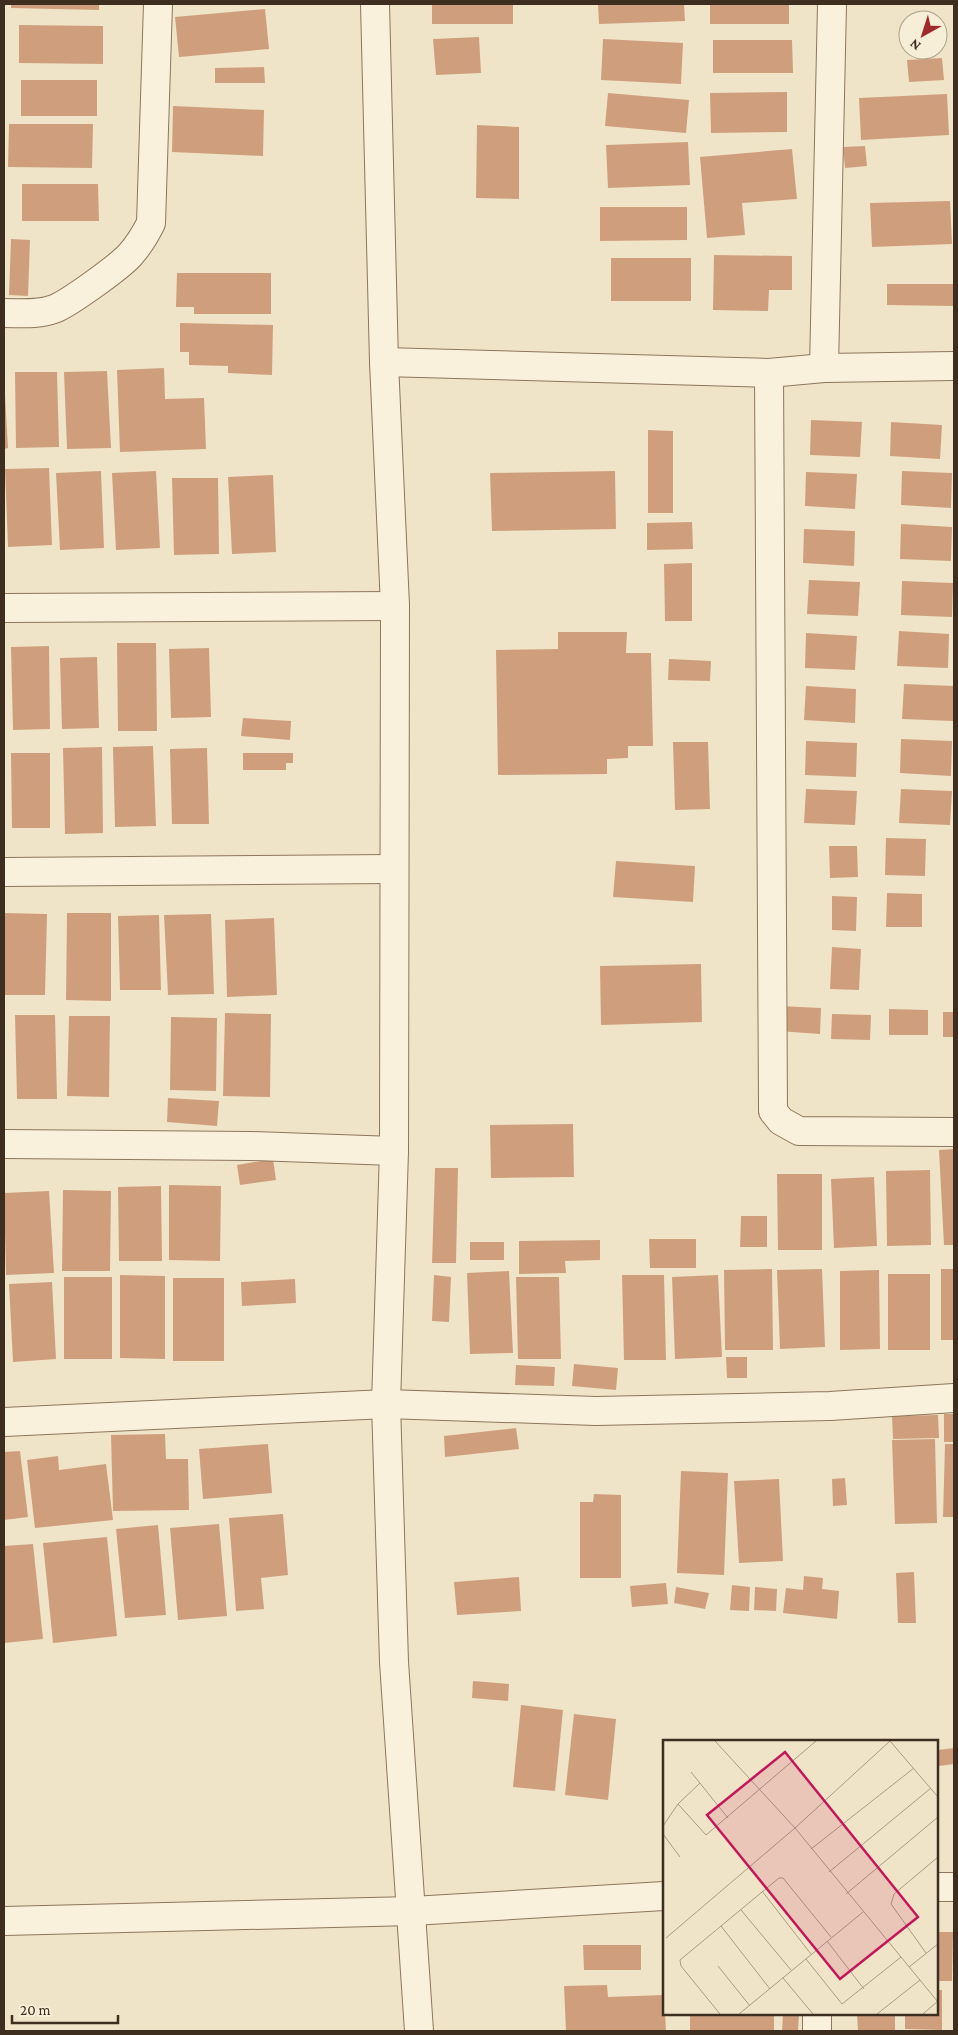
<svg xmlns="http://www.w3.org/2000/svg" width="958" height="2035" font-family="'Crimson Pro',serif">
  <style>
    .building { fill: #cf9f7d }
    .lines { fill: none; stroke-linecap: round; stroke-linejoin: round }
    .minor-casing { stroke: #8d765c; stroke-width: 30 }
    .minor { stroke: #faf1dc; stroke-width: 28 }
    .inset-road { fill: none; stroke: #a89b85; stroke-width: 1 }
    .view { fill: #c2185b; fill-opacity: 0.15; stroke: #c2185b; stroke-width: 2.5 }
    .inset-edge { fill: none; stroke: #3d2e20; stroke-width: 2.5 }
  </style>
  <rect width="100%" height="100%" fill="#f0e4c8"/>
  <g class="building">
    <polygon points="11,4 99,4 99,10 11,8"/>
    <rect x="432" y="4" width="81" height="20"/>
    <polygon points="598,4 684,4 685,21 599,24"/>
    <rect x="710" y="4" width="79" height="20"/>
    <polygon points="265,9 269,49 179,57 175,17"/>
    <polygon points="19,25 103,26 103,64 19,63"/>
    <polygon points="479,37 481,73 436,75 433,39"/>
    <polygon points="603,39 683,43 681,84 601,80"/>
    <polygon points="713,40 792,40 793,73 713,73"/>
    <polygon points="942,58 944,80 909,82 907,60"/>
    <polygon points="264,67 265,83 215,83 215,68"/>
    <rect x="21" y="80" width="76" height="36"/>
    <polygon points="787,92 787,132 711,133 710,93"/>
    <polygon points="608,93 689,100 686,133 605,126"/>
    <polygon points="947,94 949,135 861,140 859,98"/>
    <polygon points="173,106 264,110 263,156 172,152"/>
    <polygon points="9,124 93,124 92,168 8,167"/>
    <polygon points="477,125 519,127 519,199 476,198"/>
    <polygon points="688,142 690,185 608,188 606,145"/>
    <polygon points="865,146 867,166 845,168 843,147"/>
    <polygon points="792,149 797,199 742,203 745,235 707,238 700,157"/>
    <polygon points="22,184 98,184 99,221 22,221"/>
    <polygon points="950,201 952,244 872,247 870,203"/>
    <polygon points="600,207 687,207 687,240 600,241"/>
    <polygon points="11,239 30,240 28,296 9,295"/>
    <polygon points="714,255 792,256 792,290 769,290 768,311 713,310"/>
    <rect x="611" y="258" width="80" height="43"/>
    <polygon points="177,273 271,273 271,314 194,314 194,307 176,307"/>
    <polygon points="887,284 954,284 954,306 887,305"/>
    <polygon points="180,323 273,325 272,375 228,373 228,366 189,365 189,352 180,352"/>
    <polygon points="164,368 165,399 204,398 206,449 120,452 117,370"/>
    <polygon points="107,371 111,448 67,449 64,372"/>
    <polygon points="15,372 57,372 59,447 16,448"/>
    <polygon points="4,395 5,395 8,448 4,449"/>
    <polygon points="811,420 862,422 860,457 810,455"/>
    <polygon points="891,422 942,425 940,459 890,456"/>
    <polygon points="648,430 673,431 673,513 648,513"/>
    <polygon points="49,468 52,545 8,547 5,469"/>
    <polygon points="101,471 104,548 60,550 56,473"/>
    <polygon points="156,471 160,548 116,550 112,473"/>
    <polygon points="615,471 616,529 492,531 490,473"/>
    <polygon points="902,471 952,473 951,508 901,505"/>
    <polygon points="806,472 857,474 855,509 805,506"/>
    <polygon points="273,475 276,552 232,554 228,477"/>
    <polygon points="172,478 218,478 219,554 174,555"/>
    <polygon points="692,522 693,549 647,550 647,523"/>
    <polygon points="901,524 952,527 951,561 900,559"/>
    <polygon points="804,529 855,531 854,566 803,563"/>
    <polygon points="692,563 692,621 665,621 664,564"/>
    <polygon points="809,580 860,582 858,616 807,614"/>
    <polygon points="902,581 953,583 952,617 901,615"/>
    <polygon points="899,631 949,634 948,668 897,666"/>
    <polygon points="558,632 627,632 626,653 651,653 653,746 628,746 628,758 607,759 607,774 498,775 496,650 558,649"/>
    <polygon points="806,633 857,636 855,670 805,668"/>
    <polygon points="117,643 156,643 157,731 118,731"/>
    <polygon points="49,646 50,729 13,730 11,647"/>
    <polygon points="209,648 211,717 171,718 169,649"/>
    <polygon points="97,657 99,728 62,729 60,658"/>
    <polygon points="669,659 711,661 710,681 668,680"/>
    <polygon points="904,684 954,686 953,721 902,719"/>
    <polygon points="806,686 856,689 855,723 804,720"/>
    <polygon points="243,718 291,721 290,740 241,736"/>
    <polygon points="901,739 952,741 951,776 900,773"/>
    <polygon points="806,741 857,743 856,777 805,775"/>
    <polygon points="673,742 708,742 710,809 675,810"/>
    <polygon points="153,746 156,826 115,827 113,747"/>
    <polygon points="102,747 103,833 65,834 63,748"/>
    <polygon points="207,748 209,824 172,824 170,749"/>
    <polygon points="11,753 50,753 50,828 12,828"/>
    <polygon points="243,753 293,753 293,763 286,763 286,770 243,770"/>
    <polygon points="806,789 857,791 855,825 804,823"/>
    <polygon points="901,789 952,791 950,825 899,823"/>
    <polygon points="886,838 926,839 925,876 885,875"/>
    <polygon points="829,846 857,846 858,877 830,878"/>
    <polygon points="616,861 695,866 693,902 613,897"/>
    <polygon points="887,893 922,894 922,927 886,927"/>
    <polygon points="832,896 857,897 856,931 832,930"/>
    <polygon points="4,913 47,914 45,995 4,995"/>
    <polygon points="67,913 111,913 111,1001 66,1000"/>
    <polygon points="211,914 214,994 168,995 164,915"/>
    <polygon points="159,915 161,990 120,990 118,916"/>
    <polygon points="274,918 277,995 227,997 225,920"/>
    <polygon points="832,947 861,949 859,990 830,989"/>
    <polygon points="701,964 702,1022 601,1025 600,966"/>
    <polygon points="779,1006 821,1008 820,1034 778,1031"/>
    <polygon points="889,1009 928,1010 928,1035 889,1035"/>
    <rect x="943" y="1012" width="11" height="25"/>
    <polygon points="225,1013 271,1014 270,1097 223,1096"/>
    <polygon points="832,1014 871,1015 870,1040 831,1039"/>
    <polygon points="15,1015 55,1015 57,1099 17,1099"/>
    <polygon points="69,1016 110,1016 109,1097 67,1096"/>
    <polygon points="171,1017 217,1018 216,1091 170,1090"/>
    <polygon points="168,1098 219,1101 217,1126 167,1122"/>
    <polygon points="573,1124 574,1177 491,1178 490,1125"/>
    <polygon points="954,1149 954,1245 944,1245 939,1150"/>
    <polygon points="273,1159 276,1180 240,1185 237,1165"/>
    <polygon points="435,1168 458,1168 456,1263 432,1263"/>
    <polygon points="930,1170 931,1245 887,1246 886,1171"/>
    <polygon points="777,1174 822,1174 822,1250 778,1250"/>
    <polygon points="874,1177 877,1246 834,1248 831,1179"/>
    <polygon points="169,1185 221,1186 220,1261 169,1260"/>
    <polygon points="161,1186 162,1261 119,1261 118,1187"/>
    <polygon points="63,1190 111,1191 110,1271 62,1271"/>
    <polygon points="49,1191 54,1273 6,1275 4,1193"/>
    <polygon points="741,1216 767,1216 767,1247 740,1247"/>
    <polygon points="649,1239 696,1239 696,1268 650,1268"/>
    <polygon points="600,1240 600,1260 565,1261 566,1273 519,1274 519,1241"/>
    <rect x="470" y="1242" width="34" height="18"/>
    <polygon points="772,1269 773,1350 725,1350 724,1270"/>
    <polygon points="822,1269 825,1347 780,1349 777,1270"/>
    <rect x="941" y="1269" width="13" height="71"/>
    <polygon points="879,1270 880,1349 840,1350 840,1271"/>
    <polygon points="509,1271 513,1353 470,1354 467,1273"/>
    <rect x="888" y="1274" width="42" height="76"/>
    <polygon points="120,1275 165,1276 165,1359 120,1358"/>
    <polygon points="434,1275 451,1277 449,1322 432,1321"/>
    <polygon points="622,1275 664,1275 666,1360 624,1360"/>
    <polygon points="718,1275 722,1357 675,1359 672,1277"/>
    <rect x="64" y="1277" width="48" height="82"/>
    <polygon points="516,1277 559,1277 561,1359 518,1359"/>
    <rect x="173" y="1278" width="51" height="83"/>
    <polygon points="295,1279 296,1303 242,1306 241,1282"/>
    <polygon points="52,1282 56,1359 13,1362 9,1284"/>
    <polygon points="726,1357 747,1357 747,1378 727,1378"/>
    <polygon points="574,1364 618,1368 616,1390 572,1386"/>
    <polygon points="516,1365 555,1367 554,1386 515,1385"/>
    <rect x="944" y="1414" width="10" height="28"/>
    <polygon points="938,1415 939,1438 893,1439 892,1416"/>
    <polygon points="516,1428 519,1449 445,1457 444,1436"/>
    <polygon points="165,1434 166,1459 188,1459 189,1510 113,1511 111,1435"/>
    <polygon points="935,1439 937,1523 895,1524 892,1440"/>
    <polygon points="268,1444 272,1493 203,1499 199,1449"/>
    <polygon points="945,1444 954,1444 954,1517 943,1517"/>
    <polygon points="20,1451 28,1517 4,1520 4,1452"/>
    <polygon points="58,1456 59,1470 106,1464 113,1520 35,1528 27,1460"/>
    <polygon points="681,1471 728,1473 724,1575 677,1573"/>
    <polygon points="845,1478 847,1505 833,1506 832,1479"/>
    <polygon points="779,1479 783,1561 739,1563 734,1481"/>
    <polygon points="594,1494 621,1495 621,1578 580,1578 580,1502 593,1502"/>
    <polygon points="283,1514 288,1575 261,1578 264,1609 236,1611 229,1518"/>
    <polygon points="219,1524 227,1616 178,1620 170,1528"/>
    <polygon points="158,1525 166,1615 125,1618 116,1529"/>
    <polygon points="107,1537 117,1636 53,1643 43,1543"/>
    <polygon points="33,1544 43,1639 4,1643 4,1546"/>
    <polygon points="914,1572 916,1623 898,1623 896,1573"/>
    <polygon points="804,1576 823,1578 822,1589 839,1591 837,1619 783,1613 786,1588 803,1590"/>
    <polygon points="519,1577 521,1611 457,1615 454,1582"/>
    <polygon points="666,1583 668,1604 632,1607 630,1586"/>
    <polygon points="732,1585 750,1587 749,1611 730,1610"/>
    <polygon points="676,1587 709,1593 705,1609 674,1603"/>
    <polygon points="755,1587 777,1589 776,1611 754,1610"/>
    <polygon points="473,1681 509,1684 508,1701 472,1698"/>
    <polygon points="521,1705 563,1710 555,1791 513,1787"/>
    <polygon points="574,1714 616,1719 608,1800 565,1795"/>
    <polygon points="954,1748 954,1764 939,1766 938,1750"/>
    <polygon points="937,1932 953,1932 952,1981 937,1981"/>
    <polygon points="583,1945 641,1945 641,1970 584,1970"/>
    <polygon points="607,1985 608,1997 664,1995 666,2031 566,2031 564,1986"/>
    <polygon points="937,1990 942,1990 942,2030 905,2029 905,2014 937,2014"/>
    <rect x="690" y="2014" width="84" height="17"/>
    <polygon points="783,2014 799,2014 798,2031 782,2031"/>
    <polygon points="857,2014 895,2014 895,2030 858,2031"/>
  </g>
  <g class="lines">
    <defs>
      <g id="minor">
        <polyline points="375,4 384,362 395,606 394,1151 386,1404 394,1662 419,2031"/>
        <path d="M4,313C20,313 38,315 54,309C68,304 119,267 130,255C139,245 145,235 151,223L158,4"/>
        <polyline points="384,362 769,373 824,368 954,366"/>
        <polyline points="824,368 832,4"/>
        <polyline points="769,373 773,1111 781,1121 799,1131 954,1132"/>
        <polyline points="4,608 395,606"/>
        <polyline points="4,872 394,869"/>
        <polyline points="4,1144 251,1146 394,1151"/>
        <polyline points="4,1422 386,1404 596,1411 830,1406 954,1398"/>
        <polyline points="937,1887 954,1887"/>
        <polyline points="4,1921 412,1911 664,1896"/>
        <polyline points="817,2014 817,2031"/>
      </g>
    </defs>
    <use href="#minor" class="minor-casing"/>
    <use href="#minor" class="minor"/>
  </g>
  <g transform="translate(663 1740)">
    <rect width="275" height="275" fill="#f0e4c8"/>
    <path class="inset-road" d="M52,1L132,88L275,262M227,1L275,57M28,32L65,78M15,64L43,95L153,1M0,86L15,64L37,43M0,94L17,117M148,109L251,28M166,132L268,48M99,151L148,214M183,154L275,77M78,170L128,230M58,186L107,249M3,198L132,88L227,1M164,201L201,249M263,213L228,164L231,154L275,117M143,219L179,264L238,217M55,226L87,266M246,227L275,204M120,238L150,274M57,274L18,226L17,220L116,138H120L168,197M76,274L200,172M214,274L257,240M260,274L275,261"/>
    <path class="view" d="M122,12L255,177L177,239L44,75Z"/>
    <rect width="275" height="275" class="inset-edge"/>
  </g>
  <rect width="958" height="2035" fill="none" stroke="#3d2e20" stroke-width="10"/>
  <g transform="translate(923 35) rotate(219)"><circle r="24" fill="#f7eed8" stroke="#ada18e"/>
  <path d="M0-4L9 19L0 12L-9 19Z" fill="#9e2a2b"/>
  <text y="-8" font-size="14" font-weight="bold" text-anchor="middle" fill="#3d2e20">N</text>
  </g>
  <path d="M12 2015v8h106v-8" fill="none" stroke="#3d2e20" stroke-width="2.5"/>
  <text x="20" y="2015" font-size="15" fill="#3d2e20" stroke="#f7eed8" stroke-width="4" paint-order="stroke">20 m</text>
</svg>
